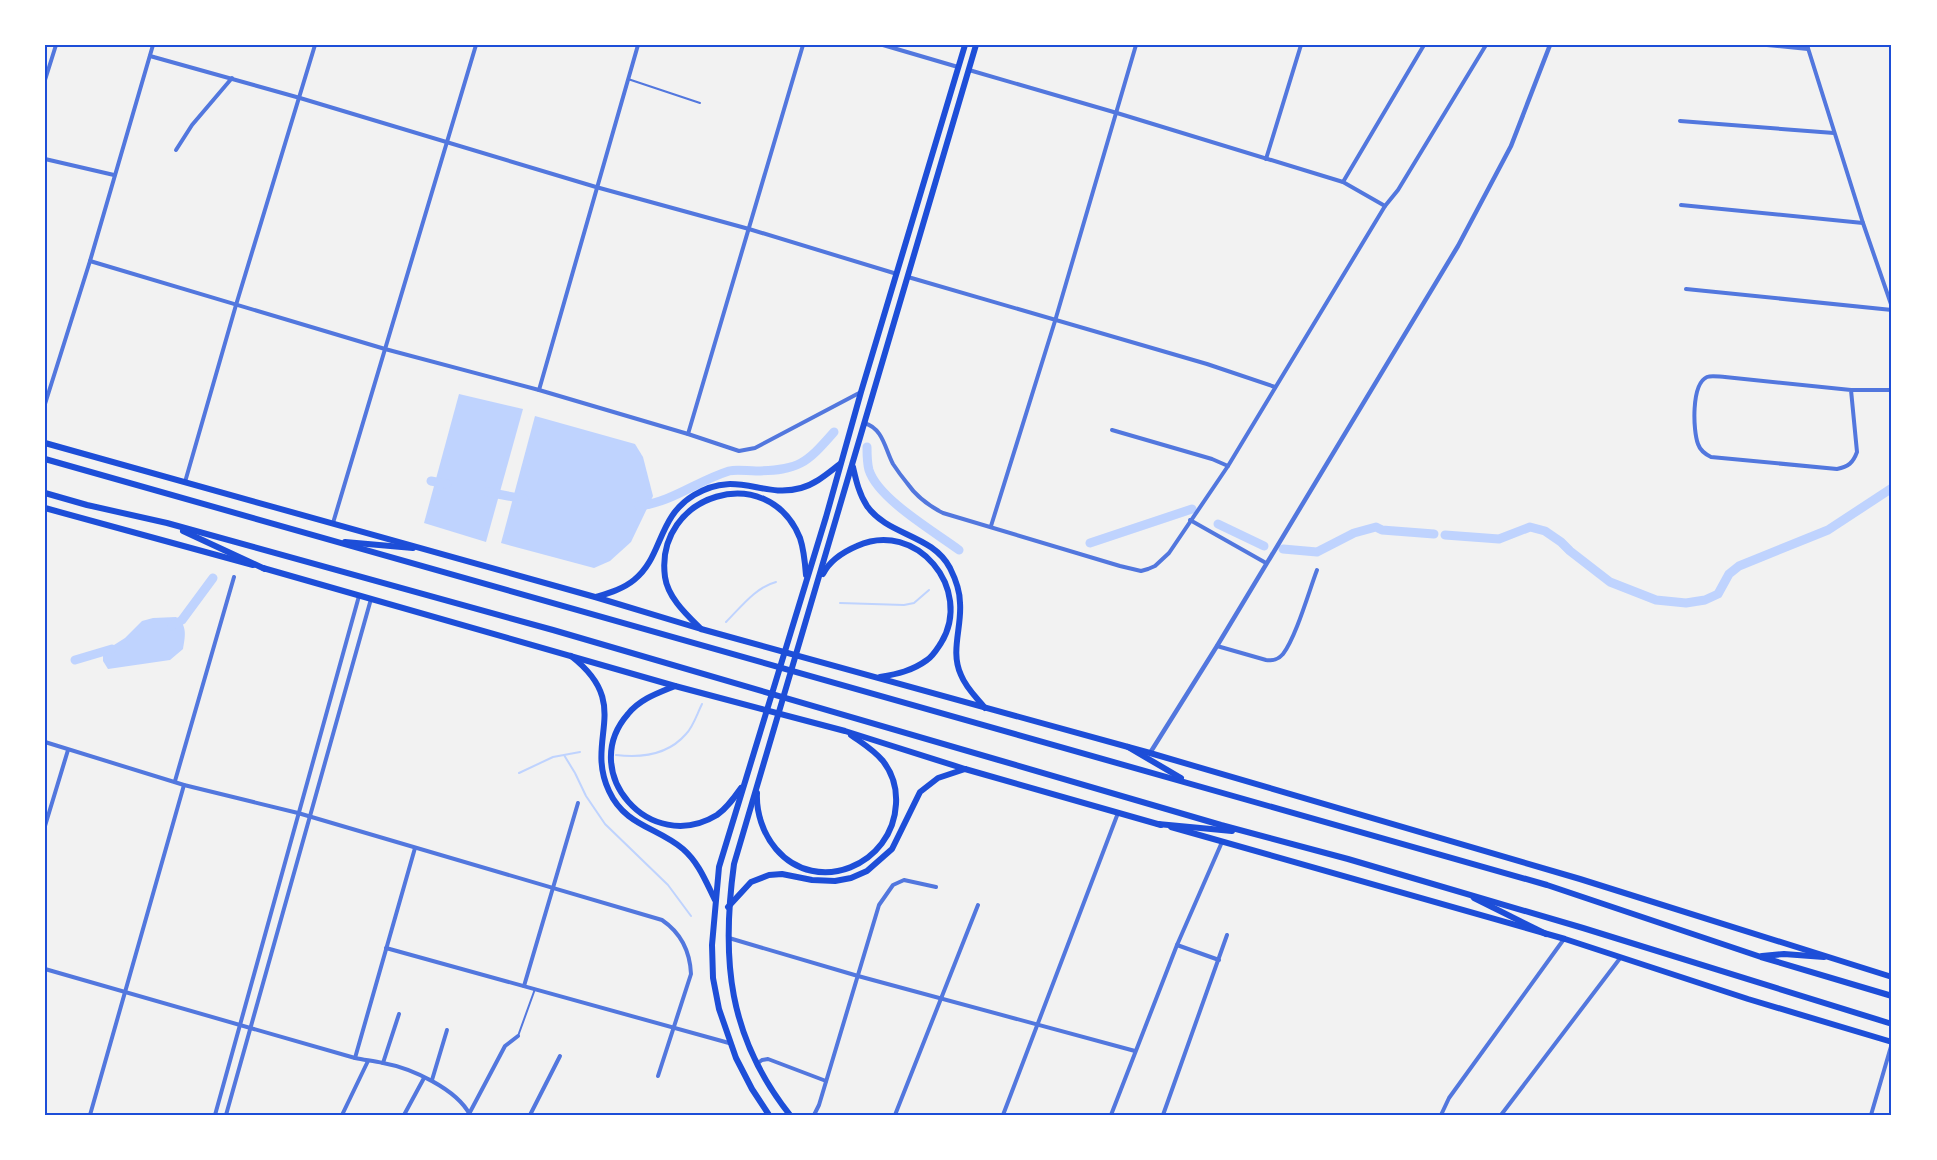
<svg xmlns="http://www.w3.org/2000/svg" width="1937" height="1160" font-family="'Titillium Web',sans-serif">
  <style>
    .water { fill: #bfd3fe }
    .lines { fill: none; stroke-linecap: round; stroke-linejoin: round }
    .stream { stroke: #bfd3fe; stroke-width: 2 }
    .canal { stroke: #bfd3fe; stroke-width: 9 }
    .service { stroke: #5277de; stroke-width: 2 }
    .minor { stroke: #5277de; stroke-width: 4 }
    .tertiary { stroke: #5277de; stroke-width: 4.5 }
    .primary { stroke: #1d4ed8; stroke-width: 6 }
    .trunk { stroke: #1d4ed8; stroke-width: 6 }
    .neatline { fill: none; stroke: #1d4ed8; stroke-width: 2 }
  </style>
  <rect width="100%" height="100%" fill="#f2f2f2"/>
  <g class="water">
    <polygon points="459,394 523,409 486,542 424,523"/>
    <polygon points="535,416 635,444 643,457 653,496 631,542 610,561 594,568 501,543"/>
    <path d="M176,617C188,625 185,637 183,649L170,660L108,669L103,661V652L125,638L142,621L153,618Z"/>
  </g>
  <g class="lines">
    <g class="stream">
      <polyline points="840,603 904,605 914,603 929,590"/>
      <path d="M726,622C741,607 756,587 776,582"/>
      <polyline points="564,755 575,773 586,796 605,824 668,885 691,916"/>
      <path d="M616,755C641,758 668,755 686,734C693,727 697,714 702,704"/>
      <polyline points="519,773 553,757 580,752"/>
    </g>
    <g class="canal">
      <path d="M867,447C867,454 867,463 869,470C878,499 935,532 959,550"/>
      <polyline points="431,481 447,484"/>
      <polyline points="487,492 524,499"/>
      <path d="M639,506C672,502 697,481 729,471C737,469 747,471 756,471C799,470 806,464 834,432"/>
      <polyline points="1218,524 1264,546"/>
      <polyline points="1445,535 1499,539 1530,527 1545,531 1561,542 1570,551 1610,582 1656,600 1686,603 1705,600 1718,594 1729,574 1739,566 1828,530 1892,488"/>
      <polyline points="1090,543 1192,509"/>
      <polyline points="1283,549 1317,552 1354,533 1376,527 1382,530 1434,534"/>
      <polyline points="172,626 182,620 213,578"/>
      <polyline points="75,660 112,649"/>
    </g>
    <g class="service">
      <polyline points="628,79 700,103"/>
      <polyline points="518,1036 535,989"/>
    </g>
    <g class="minor">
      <polyline points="883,45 958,67"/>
      <polyline points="1767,45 1808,49"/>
      <polyline points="1807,45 1863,223 1892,307"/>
      <polyline points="150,56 300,98 596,187 749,229 897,274"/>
      <polyline points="969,70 1117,113 1343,182 1385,206"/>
      <polyline points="45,80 56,45"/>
      <polyline points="1680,121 1834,133"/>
      <polyline points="176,150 192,125 232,78"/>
      <polyline points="45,159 114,175"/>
      <polyline points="1266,159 1301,45"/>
      <polyline points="1343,182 1424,45"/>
      <polyline points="1681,205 1863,223"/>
      <polyline points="90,261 385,349 539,390 688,434 739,451 755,448 861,392"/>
      <polyline points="908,277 1207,364 1275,387"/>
      <polyline points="1686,289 1892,310"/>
      <polyline points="539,390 638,45"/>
      <path d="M1851,390L1857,452C1853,463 1848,467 1837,469L1711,457C1705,454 1700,450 1698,444C1693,431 1691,384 1707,377C1712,375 1720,377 1725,377L1851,390H1892"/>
      <polyline points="45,404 90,261 153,45"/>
      <path d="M864,423C883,428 885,449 893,464C897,470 902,477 907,483C916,496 929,506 943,513L1120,566L1141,571L1148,569L1155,566L1169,553L1228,466L1385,206L1398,190L1486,45"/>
      <polyline points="1112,430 1212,459 1228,466"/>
      <polyline points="688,434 803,45"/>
      <polyline points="185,482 236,305 315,45"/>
      <polyline points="1190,520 1266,563"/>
      <polyline points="333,523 476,45"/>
      <polyline points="991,526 1055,321 1136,45"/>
      <path d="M1217,646L1266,660C1272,661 1279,659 1283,654C1296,637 1309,591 1317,570"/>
      <path d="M45,742L184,785L298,813L662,920C681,933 690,951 691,974L658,1076"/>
      <polyline points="175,781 234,577"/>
      <polyline points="45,826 68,750"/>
      <polyline points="729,938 858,976 1135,1051"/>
      <polyline points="1177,945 1219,960"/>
      <polyline points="386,948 729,1043"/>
      <path d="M45,969L355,1058C365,1060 374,1061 383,1063C411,1068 457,1089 470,1115"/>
      <polyline points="524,986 578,803"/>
      <polyline points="355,1058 415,848"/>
      <polyline points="383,1063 399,1014"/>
      <polyline points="758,1063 762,1060 768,1059 826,1081"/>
      <polyline points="432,1080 447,1030"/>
      <polyline points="469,1114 505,1046 518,1036"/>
      <polyline points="90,1115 184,785"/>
      <polyline points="215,1115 359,596"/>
      <polyline points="226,1115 371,599"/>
      <polyline points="342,1115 368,1061"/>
      <polyline points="404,1115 424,1078"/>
      <polyline points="530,1115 560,1056"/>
      <polyline points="814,1115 819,1105 879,905 893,885 904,880 936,887"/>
      <polyline points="895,1115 978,905"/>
      <polyline points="1003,1115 1118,813"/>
      <polyline points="1111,1115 1177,945 1222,842"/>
      <polyline points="1163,1115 1227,935"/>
      <polyline points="1441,1115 1449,1098 1564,939"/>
      <polyline points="1501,1115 1621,957"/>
      <polyline points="1871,1115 1892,1043"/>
    </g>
    <polyline class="tertiary" points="1150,753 1217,646 1458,246 1511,146 1550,45"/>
    <g class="primary">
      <polyline points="45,443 595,597 701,629 1150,753 1580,879 1892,977"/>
      <path d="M853,467C856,480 859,494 867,506C888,536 932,534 950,568C955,578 960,591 960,603C962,627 950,652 961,675C966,688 977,698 985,708"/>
      <polyline points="45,508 253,565"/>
      <polyline points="263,568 675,686 845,731 965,769 1161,825"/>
      <path d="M823,574C830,560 843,552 857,546C916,519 974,589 941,643C937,649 933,656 927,660C912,671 897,674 880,677"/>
      <path d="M596,597C609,593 623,589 634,580C663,557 657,517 694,495C737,469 762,499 801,488C816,484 828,473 840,464"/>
      <path d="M701,629C687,615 668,598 665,577C654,494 768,459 800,538C804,550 805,562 806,575"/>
      <path d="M571,656C634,705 584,738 609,791C625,826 657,827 683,849C699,863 706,882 715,900"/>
      <path d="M675,686C658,693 640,699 628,714C577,772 650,856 717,815C727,808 734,798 741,788"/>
      <path d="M757,793C756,812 763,834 776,849C817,897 893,865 896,804C897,788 893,774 883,761C874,750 862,743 851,735"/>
      <polyline points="1171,827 1565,939 1748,999 1892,1042"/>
      <polyline points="728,907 751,882 769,875 782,874 812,880 835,881 851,878 867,871 892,849 920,792 938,778 965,769"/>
      <polyline points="769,1115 752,1089 736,1058 719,1009 713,978 712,945 719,867 826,517 861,392 965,45"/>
      <path d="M790,1115C728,1037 721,959 734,864L976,45"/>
    </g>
    <g class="trunk">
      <polyline points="45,459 1547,885 1761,957 1892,996"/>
      <polyline points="45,493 87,505 167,523 553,630 1221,825 1348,859 1583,928 1892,1024"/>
      <polyline points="183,531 265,569"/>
      <polyline points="345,542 413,548"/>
      <polyline points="1128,747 1181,778"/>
      <polyline points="1158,824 1232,831"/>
      <polyline points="1474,898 1546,934"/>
      <polyline points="1762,956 1784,954 1824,957"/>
    </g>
  </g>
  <rect width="1937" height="1160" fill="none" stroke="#ffffff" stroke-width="93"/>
  <rect x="46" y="46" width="1844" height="1068" class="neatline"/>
</svg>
